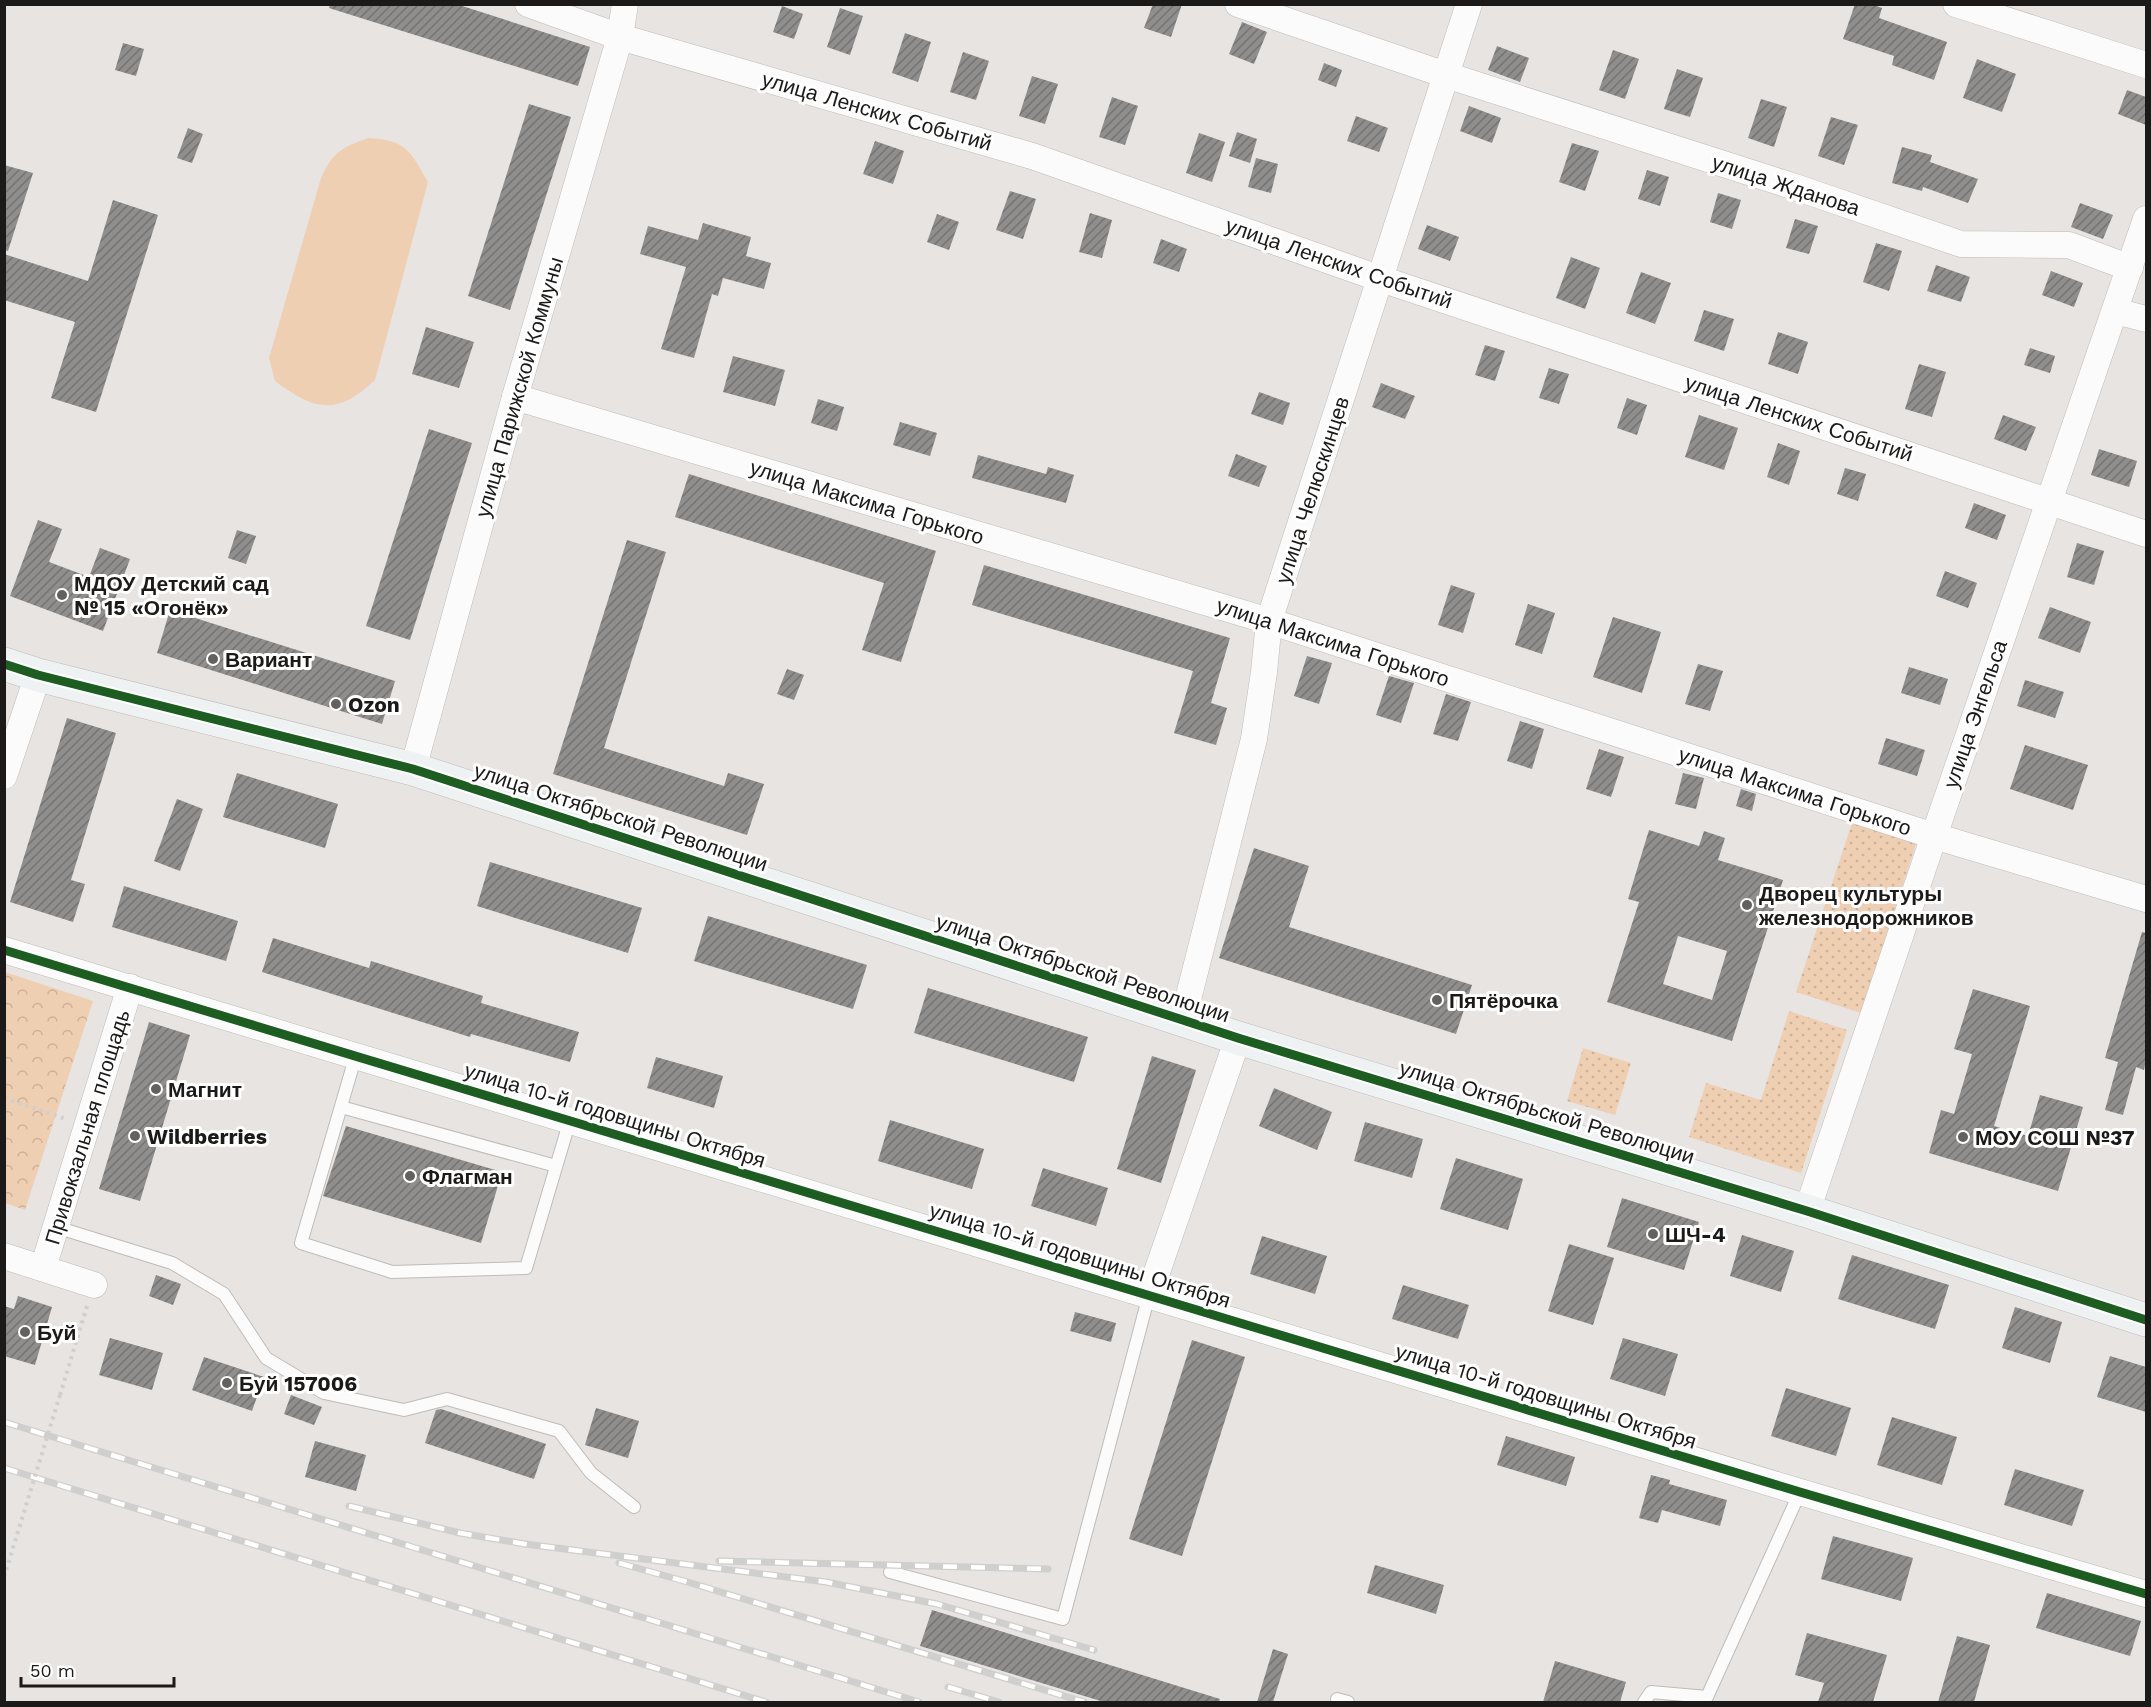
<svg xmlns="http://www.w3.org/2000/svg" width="2151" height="1707" font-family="'Work Sans',sans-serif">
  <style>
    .grass { fill: url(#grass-dots) }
    .park { fill: url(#park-crowns) }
    .pitch { fill: #efcfb2 }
    .building { fill: url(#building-hatch); fill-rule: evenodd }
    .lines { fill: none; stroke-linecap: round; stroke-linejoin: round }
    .lane-casing { stroke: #bebcba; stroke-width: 14 }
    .street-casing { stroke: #bebcba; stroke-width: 27 }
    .secondary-casing { stroke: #bebcba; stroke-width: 34 }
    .path { stroke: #cfcfce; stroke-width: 4; stroke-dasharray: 3 4.5; stroke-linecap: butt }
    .lane { stroke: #fbfbfb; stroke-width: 12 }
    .street { stroke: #fbfbfb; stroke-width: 26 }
    .secondary { stroke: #eff2f3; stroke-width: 33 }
    .rail-casing { stroke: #cfcfce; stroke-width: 7 }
    .rail { stroke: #fff; stroke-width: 4.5; stroke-dasharray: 14; stroke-linecap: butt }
    .path-bridge { stroke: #cfcfce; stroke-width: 4; stroke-dasharray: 3 4.5; stroke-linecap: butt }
    .cycleway-casing { stroke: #fff; stroke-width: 13 }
    .cycleway { stroke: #1b5e20; stroke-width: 9 }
    .poi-dot { fill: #62615f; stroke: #fff; stroke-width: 2 }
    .labels { text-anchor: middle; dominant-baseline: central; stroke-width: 6; stroke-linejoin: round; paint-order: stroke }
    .street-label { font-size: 21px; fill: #1b1a19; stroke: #fff }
    .poi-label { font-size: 21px; font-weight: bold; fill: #1b1a19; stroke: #fff; text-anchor: start }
  </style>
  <defs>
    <pattern id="grass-dots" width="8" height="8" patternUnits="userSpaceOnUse" patternTransform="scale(1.5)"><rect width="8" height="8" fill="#efcfb2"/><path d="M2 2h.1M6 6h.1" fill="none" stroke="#ccb198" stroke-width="1.8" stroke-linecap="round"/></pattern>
    <pattern id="park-crowns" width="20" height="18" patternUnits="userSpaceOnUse" patternTransform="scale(1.5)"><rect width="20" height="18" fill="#efcfb2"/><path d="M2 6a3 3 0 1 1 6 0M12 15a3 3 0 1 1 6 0" fill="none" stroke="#ccb198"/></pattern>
    <pattern id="building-hatch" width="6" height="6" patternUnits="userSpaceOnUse" patternTransform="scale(1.5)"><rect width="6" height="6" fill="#908e8c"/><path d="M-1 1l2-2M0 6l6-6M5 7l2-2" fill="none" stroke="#757372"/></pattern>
  </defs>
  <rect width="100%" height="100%" fill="#e7e4e2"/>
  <g class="grass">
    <polygon points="1854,817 1918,838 1861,1013 1796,992"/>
    <polygon points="1789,1011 1847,1030 1801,1173 1689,1137 1706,1083 1761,1100"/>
    <polygon points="1583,1048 1631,1063 1615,1115 1567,1101"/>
  </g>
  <polygon class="park" points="5,972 93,1001 25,1210 5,1203"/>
  <path class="pitch" d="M368,138C407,140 410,151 428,182L375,380C337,416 315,411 275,381L269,358L321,178C333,152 341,148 368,138Z"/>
  <g class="building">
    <polygon points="330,4 456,4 590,47 578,86 329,8"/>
    <polygon points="1153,4 1182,4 1171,37 1144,28"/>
    <polygon points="1855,4 1871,4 1882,8 1879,18 1947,42 1934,80 1892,65 1894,56 1843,39"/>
    <polygon points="782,6 803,14 794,39 773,32"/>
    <polygon points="840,8 863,16 850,55 827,47"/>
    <polygon points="1242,22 1267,32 1254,64 1229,54"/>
    <polygon points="905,33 931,42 918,82 892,73"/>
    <polygon points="123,43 144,49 136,76 115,70"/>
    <polygon points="1497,46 1529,58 1520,82 1488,70"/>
    <polygon points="1613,50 1639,59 1625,99 1599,90"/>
    <polygon points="963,52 989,61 976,100 950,92"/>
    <polygon points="1977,59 2016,74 2002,112 1963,98"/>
    <polygon points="1324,63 1342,70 1336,87 1318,80"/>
    <polygon points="1677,69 1703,78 1690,117 1664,109"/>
    <polygon points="1032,76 1058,84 1045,124 1019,116"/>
    <polygon points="2127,90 2146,97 2146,125 2118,114"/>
    <polygon points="1112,97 1138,106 1125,145 1099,137"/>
    <polygon points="1761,99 1787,107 1774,147 1748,138"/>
    <polygon points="529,104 571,117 510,310 468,296"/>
    <polygon points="1469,106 1501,118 1492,143 1460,131"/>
    <polygon points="1356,116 1388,128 1379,152 1347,141"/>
    <polygon points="1831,117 1858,125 1844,165 1818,156"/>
    <polygon points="188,128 203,134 192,163 177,158"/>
    <polygon points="1237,132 1257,139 1250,163 1229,156"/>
    <polygon points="1199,133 1225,142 1212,182 1186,173"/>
    <polygon points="875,141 904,151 893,184 863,174"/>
    <polygon points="1572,143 1599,151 1585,191 1559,182"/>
    <polygon points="1902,147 1932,155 1930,162 1978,179 1968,203 1923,187 1922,191 1892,183"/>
    <polygon points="1256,158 1278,164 1271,193 1248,187"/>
    <polygon points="4,165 33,173 8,251 4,250"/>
    <polygon points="1647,170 1669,177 1660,206 1638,199"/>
    <polygon points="1010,191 1036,199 1023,239 996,230"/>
    <polygon points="1718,193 1741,200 1732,229 1710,222"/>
    <polygon points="113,200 158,215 96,412 51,398 75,322 4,300 4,254 88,281"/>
    <polygon points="2080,203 2113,215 2103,239 2071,227"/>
    <polygon points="1090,213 1112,220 1102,258 1079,252"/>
    <polygon points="937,214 959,222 949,250 927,242"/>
    <polygon points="1795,219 1818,226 1809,254 1786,248"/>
    <polygon points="703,223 751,237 746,256 771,263 764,289 723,278 718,296 712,294 694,358 661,349 686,267 640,254 648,226 698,240"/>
    <polygon points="1427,225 1459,237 1450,261 1418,249"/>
    <polygon points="1161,239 1187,249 1179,272 1153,263"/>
    <polygon points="1876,243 1902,251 1889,291 1863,282"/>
    <polygon points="1571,257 1600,268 1585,309 1556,298"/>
    <polygon points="1936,265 1970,277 1961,302 1927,291"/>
    <polygon points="2051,271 2083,283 2074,307 2042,295"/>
    <polygon points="1641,272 1671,283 1655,324 1626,313"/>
    <polygon points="1704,310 1734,319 1724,351 1694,341"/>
    <polygon points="426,327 474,342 459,388 412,374"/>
    <polygon points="1778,332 1808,342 1798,374 1768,364"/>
    <polygon points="1485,345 1505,351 1495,381 1475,375"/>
    <polygon points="2030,348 2055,356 2050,373 2024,365"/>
    <polygon points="733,356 785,370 775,406 723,392"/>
    <polygon points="1919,364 1946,372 1932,417 1905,409"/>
    <polygon points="1549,368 1569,374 1559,404 1539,398"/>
    <polygon points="1381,383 1415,396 1405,419 1372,407"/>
    <polygon points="1259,392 1290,403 1283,425 1251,414"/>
    <polygon points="1627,398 1647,405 1637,435 1617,428"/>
    <polygon points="818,399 844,407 837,431 811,423"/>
    <polygon points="1699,415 1738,428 1724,470 1685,457"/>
    <polygon points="2003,415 2036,427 2026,451 1994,439"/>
    <polygon points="900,422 937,433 930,456 893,445"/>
    <polygon points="429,429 472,443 410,640 366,626"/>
    <polygon points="1778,443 1800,451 1789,485 1767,477"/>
    <polygon points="2099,449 2137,461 2129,487 2091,475"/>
    <polygon points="1236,454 1267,466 1259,487 1228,476"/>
    <polygon points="978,455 1046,474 1048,467 1074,475 1066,503 972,478"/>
    <polygon points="1845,468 1866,474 1858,501 1837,494"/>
    <polygon points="689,474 936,551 901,662 862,650 884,583 675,517"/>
    <polygon points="1974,503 2006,515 1997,540 1965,528"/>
    <polygon points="38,520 62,529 49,562 89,577 100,548 130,559 103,631 10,596"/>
    <polygon points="237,530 256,536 246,564 228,558"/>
    <polygon points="627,540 666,552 604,748 724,786 728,773 764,784 747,835 553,774"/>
    <polygon points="2077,543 2104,551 2094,585 2067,577"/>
    <polygon points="984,565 1230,638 1211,703 1227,708 1216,745 1174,733 1193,671 972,605"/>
    <polygon points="1945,571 1977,583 1968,608 1936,596"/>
    <polygon points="1451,585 1475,593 1463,633 1438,625"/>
    <polygon points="1528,604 1555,613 1542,654 1515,645"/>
    <polygon points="2050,607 2091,622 2080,653 2038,638"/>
    <polygon points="170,610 395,681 382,724 157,653"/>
    <polygon points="1613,617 1661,632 1642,693 1593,677"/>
    <polygon points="1307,656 1332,663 1319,704 1294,696"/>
    <polygon points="1698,664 1723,671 1710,711 1685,704"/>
    <polygon points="1909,667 1948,679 1940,705 1901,693"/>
    <polygon points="787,669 804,675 794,700 777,694"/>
    <polygon points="1389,676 1414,683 1401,723 1376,715"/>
    <polygon points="2025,680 2064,692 2055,718 2017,706"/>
    <polygon points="1446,694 1471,702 1458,741 1433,734"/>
    <polygon points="67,718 116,733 71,880 85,884 73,922 10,902"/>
    <polygon points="1520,721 1544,729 1532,769 1507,761"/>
    <polygon points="1886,738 1925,750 1917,776 1878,764"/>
    <polygon points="2025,745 2088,765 2073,810 2010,789"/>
    <polygon points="1599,749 1624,757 1611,797 1586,789"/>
    <polygon points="237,773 338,804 325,848 223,817"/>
    <polygon points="1683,773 1704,778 1696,809 1675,804"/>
    <polygon points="1741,789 1756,794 1752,811 1736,806"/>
    <polygon points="177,799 203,809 180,871 154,861"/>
    <path d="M1649,830L1699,846L1704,831L1725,838L1718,860L1783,880L1732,1041L1607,1002L1639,902L1628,899ZM1678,936L1727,951L1712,1000L1663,984Z"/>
    <polygon points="1254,848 1309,866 1289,927 1472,985 1456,1034 1219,958"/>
    <polygon points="490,862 642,908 628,953 477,906"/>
    <polygon points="124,886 238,921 226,961 112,927"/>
    <polygon points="708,916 867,965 853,1009 694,961"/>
    <polygon points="2142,932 2146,933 2146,1060 2144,1070 2136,1067 2123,1115 2105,1110 2118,1062 2105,1058"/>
    <polygon points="273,938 369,968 371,961 483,996 481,1003 579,1032 570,1062 471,1034 470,1037 262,972"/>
    <polygon points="928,988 1088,1037 1074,1082 914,1033"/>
    <polygon points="1973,989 2030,1006 1994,1126 2028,1136 2040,1095 2083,1107 2058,1191 1929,1153 1941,1110 1954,1114 1972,1054 1954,1049"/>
    <polygon points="149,1022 190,1035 140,1201 99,1189"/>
    <polygon points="1152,1056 1196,1070 1161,1183 1117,1169"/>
    <polygon points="656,1057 723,1076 714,1108 647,1088"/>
    <polygon points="1274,1088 1332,1112 1317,1150 1259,1126"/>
    <polygon points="890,1120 984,1149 972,1189 878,1161"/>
    <polygon points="1365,1122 1423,1139 1412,1178 1354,1161"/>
    <polygon points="346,1126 502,1172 481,1243 323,1196"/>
    <polygon points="1456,1158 1523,1179 1508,1230 1440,1209"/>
    <polygon points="1043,1168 1108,1188 1096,1226 1031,1206"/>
    <polygon points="1622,1198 1699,1222 1684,1270 1607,1247"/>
    <polygon points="1742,1235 1794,1251 1781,1292 1730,1276"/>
    <polygon points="1262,1236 1327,1256 1315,1294 1250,1274"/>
    <polygon points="1569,1244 1614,1258 1593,1325 1548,1311"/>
    <polygon points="1852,1255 1949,1285 1935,1329 1838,1299"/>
    <polygon points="156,1275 181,1284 173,1305 149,1296"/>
    <polygon points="1403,1285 1469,1305 1458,1339 1392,1319"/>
    <polygon points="18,1296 52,1307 35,1365 4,1356 4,1306 14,1309"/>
    <polygon points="2015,1307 2062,1322 2050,1363 2002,1348"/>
    <polygon points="1075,1312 1116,1323 1111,1342 1070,1331"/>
    <polygon points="110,1338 163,1353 152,1390 99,1375"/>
    <polygon points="1623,1338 1678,1354 1665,1396 1610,1379"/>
    <polygon points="1192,1340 1245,1357 1182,1556 1129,1539"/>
    <polygon points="2110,1356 2146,1367 2146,1412 2097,1397"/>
    <polygon points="204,1357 264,1377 252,1411 192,1390"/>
    <polygon points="1786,1388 1851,1408 1836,1456 1771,1436"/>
    <polygon points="291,1395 322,1407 314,1425 284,1414"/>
    <polygon points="596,1408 639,1421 628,1458 585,1445"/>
    <polygon points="441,1409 546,1444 534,1479 425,1443 436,1410"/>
    <polygon points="1892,1417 1957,1437 1942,1485 1877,1465"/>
    <polygon points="1506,1436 1575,1457 1566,1486 1497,1465"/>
    <polygon points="315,1441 366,1455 356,1491 305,1477"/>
    <polygon points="2015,1469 2084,1490 2072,1526 2004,1505"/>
    <polygon points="1651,1475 1670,1480 1669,1484 1727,1500 1720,1526 1662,1510 1658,1523 1639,1518"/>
    <polygon points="1833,1536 1913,1558 1901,1601 1821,1579"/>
    <polygon points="1375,1565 1444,1585 1436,1614 1367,1593"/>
    <polygon points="2047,1593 2141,1621 2130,1656 2036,1628"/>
    <polygon points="932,1610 1220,1699 1219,1702 1104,1702 920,1646"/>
    <polygon points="1807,1633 1887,1655 1873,1702 1818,1702 1824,1683 1795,1675"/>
    <polygon points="1957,1636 1990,1645 1974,1702 1938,1702"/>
    <polygon points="1273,1649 1288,1654 1273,1702 1257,1702"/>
    <polygon points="1555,1661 1626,1682 1620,1702 1543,1702"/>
  </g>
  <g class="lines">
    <defs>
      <g id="lane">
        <polyline points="356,1055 301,1243 392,1272 526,1268 570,1120"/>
        <polyline points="341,1107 556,1166"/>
        <polyline points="56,1227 172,1263 224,1294 266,1358 324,1393 404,1410 447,1399 559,1431 591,1473 634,1507"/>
        <polyline points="890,1572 1063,1619 1149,1295"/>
        <polyline points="1337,1699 1348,1702"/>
        <polyline points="1644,1702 1651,1692 1707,1697 1800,1492"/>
      </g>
      <g id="street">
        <polyline points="528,4 620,37 1032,156 1381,279 2146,534"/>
        <polyline points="1238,4 1446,75 1795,187 1961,244 2069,245 2130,268"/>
        <polyline points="1956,4 2146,65"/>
        <polyline points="2115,311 2146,319"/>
        <polyline points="515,397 1269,621 1934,836 2146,899"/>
        <polyline points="413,769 515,397 620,37 625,4"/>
        <polyline points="4,776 38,675"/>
        <polyline points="4,950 1800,1492 2146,1594"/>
        <polyline points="1183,1019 1254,739 1264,672 1269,621 1469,4"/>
        <polyline points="1807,1211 1934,836 2146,219"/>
        <polyline points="4,1256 94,1285"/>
        <polyline points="43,1268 130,987"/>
        <polyline points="1149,1295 1238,1038"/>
      </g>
      <polyline id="secondary" points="4,664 38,675 413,769 1238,1038 1807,1211 2146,1320"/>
    </defs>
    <use href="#lane" class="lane-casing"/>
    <use href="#street" class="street-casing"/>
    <use href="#secondary" class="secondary-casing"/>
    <g class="path">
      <polyline points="4,1098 66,1119"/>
      <polyline points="60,1395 87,1306"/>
    </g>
    <use href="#lane" class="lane"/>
    <use href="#street" class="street"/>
    <use href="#secondary" class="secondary"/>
    <defs>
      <g id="rail">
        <polyline points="4,1422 919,1702"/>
        <polyline points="4,1468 766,1702"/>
        <polyline points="349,1506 460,1533 525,1544 826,1582 937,1604 1094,1650"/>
        <polyline points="719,1561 1048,1569"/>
        <polyline points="619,1563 691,1583 1084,1702"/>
        <polyline points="948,1687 999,1702"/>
      </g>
    </defs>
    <use href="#rail" class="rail-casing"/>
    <use href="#rail" class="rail"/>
    <polyline class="path-bridge" points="4,1577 60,1395"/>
    <defs>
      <g id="cycleway">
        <polyline points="4,664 38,675 413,769 1238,1038 1807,1211 2146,1320"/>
        <polyline points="4,950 1800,1492 2146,1594"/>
      </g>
    </defs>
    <use href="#cycleway" class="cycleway-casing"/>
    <use href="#cycleway" class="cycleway"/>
  </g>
  <g class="poi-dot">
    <circle cx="62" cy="595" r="6"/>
    <circle cx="213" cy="659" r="6"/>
    <circle cx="336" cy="704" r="6"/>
    <circle cx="1747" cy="905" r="6"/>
    <circle cx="1437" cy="1000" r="6"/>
    <circle cx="156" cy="1089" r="6"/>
    <circle cx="135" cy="1136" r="6"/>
    <circle cx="1963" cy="1137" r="6"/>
    <circle cx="410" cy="1176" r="6"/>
    <circle cx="1653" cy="1234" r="6"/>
    <circle cx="25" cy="1332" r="6"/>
    <circle cx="227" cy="1383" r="6"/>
  </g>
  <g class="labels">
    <g class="street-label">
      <text transform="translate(877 111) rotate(16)">улица Ленских Событий</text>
      <text transform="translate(1786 185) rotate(18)">улица Жданова</text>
      <text transform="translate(1339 263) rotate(19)">улица Ленских Событий</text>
      <text transform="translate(519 387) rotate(-74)">улица Парижской Коммуны</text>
      <text transform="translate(1799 418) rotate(18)">улица Ленских Событий</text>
      <text transform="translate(1312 490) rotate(-72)">улица Челюскинцев</text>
      <text transform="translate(867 502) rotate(17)">улица Максима Горького</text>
      <text transform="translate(1333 642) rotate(18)">улица Максима Горького</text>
      <text transform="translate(1975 714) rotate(-71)">улица Энгельса</text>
      <text transform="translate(1795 791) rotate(18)">улица Максима Горького</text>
      <text transform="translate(621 817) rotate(18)">улица Октябрьской Революции</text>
      <text transform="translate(1083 968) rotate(18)">улица Октябрьской Революции</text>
      <text transform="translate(1547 1112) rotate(17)">улица Октябрьской Революции</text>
      <text transform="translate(615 1115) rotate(17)">улица 10-й годовщины Октября</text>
      <text transform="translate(87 1127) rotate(-73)">Привокзальная площадь</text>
      <text transform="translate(1080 1255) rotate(17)">улица 10-й годовщины Октября</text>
      <text transform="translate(1546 1396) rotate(17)">улица 10-й годовщины Октября</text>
    </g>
    <g class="poi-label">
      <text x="74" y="583">МДОУ Детский сад<tspan x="74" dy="24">№ 15 «Огонёк»</tspan></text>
      <text x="225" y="659">Вариант</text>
      <text x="348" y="704">Ozon</text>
      <text x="1759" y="893">Дворец культуры<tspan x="1759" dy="24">железнодорожников</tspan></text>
      <text x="1449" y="1000">Пятёрочка</text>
      <text x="168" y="1089">Магнит</text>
      <text x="147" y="1136">Wildberries</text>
      <text x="1975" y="1137">МОУ СОШ №37</text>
      <text x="422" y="1176">Флагман</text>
      <text x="1665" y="1234">ШЧ-4</text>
      <text x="37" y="1332">Буй</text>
      <text x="239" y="1383">Буй 157006</text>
    </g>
  </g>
  <rect width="2151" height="1707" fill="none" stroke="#1b1a19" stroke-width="12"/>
  <path d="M21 1677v9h153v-9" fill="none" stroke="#1b1a19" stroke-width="3"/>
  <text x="30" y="1677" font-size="18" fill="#1b1a19" stroke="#ffffff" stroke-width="4.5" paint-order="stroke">50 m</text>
</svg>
